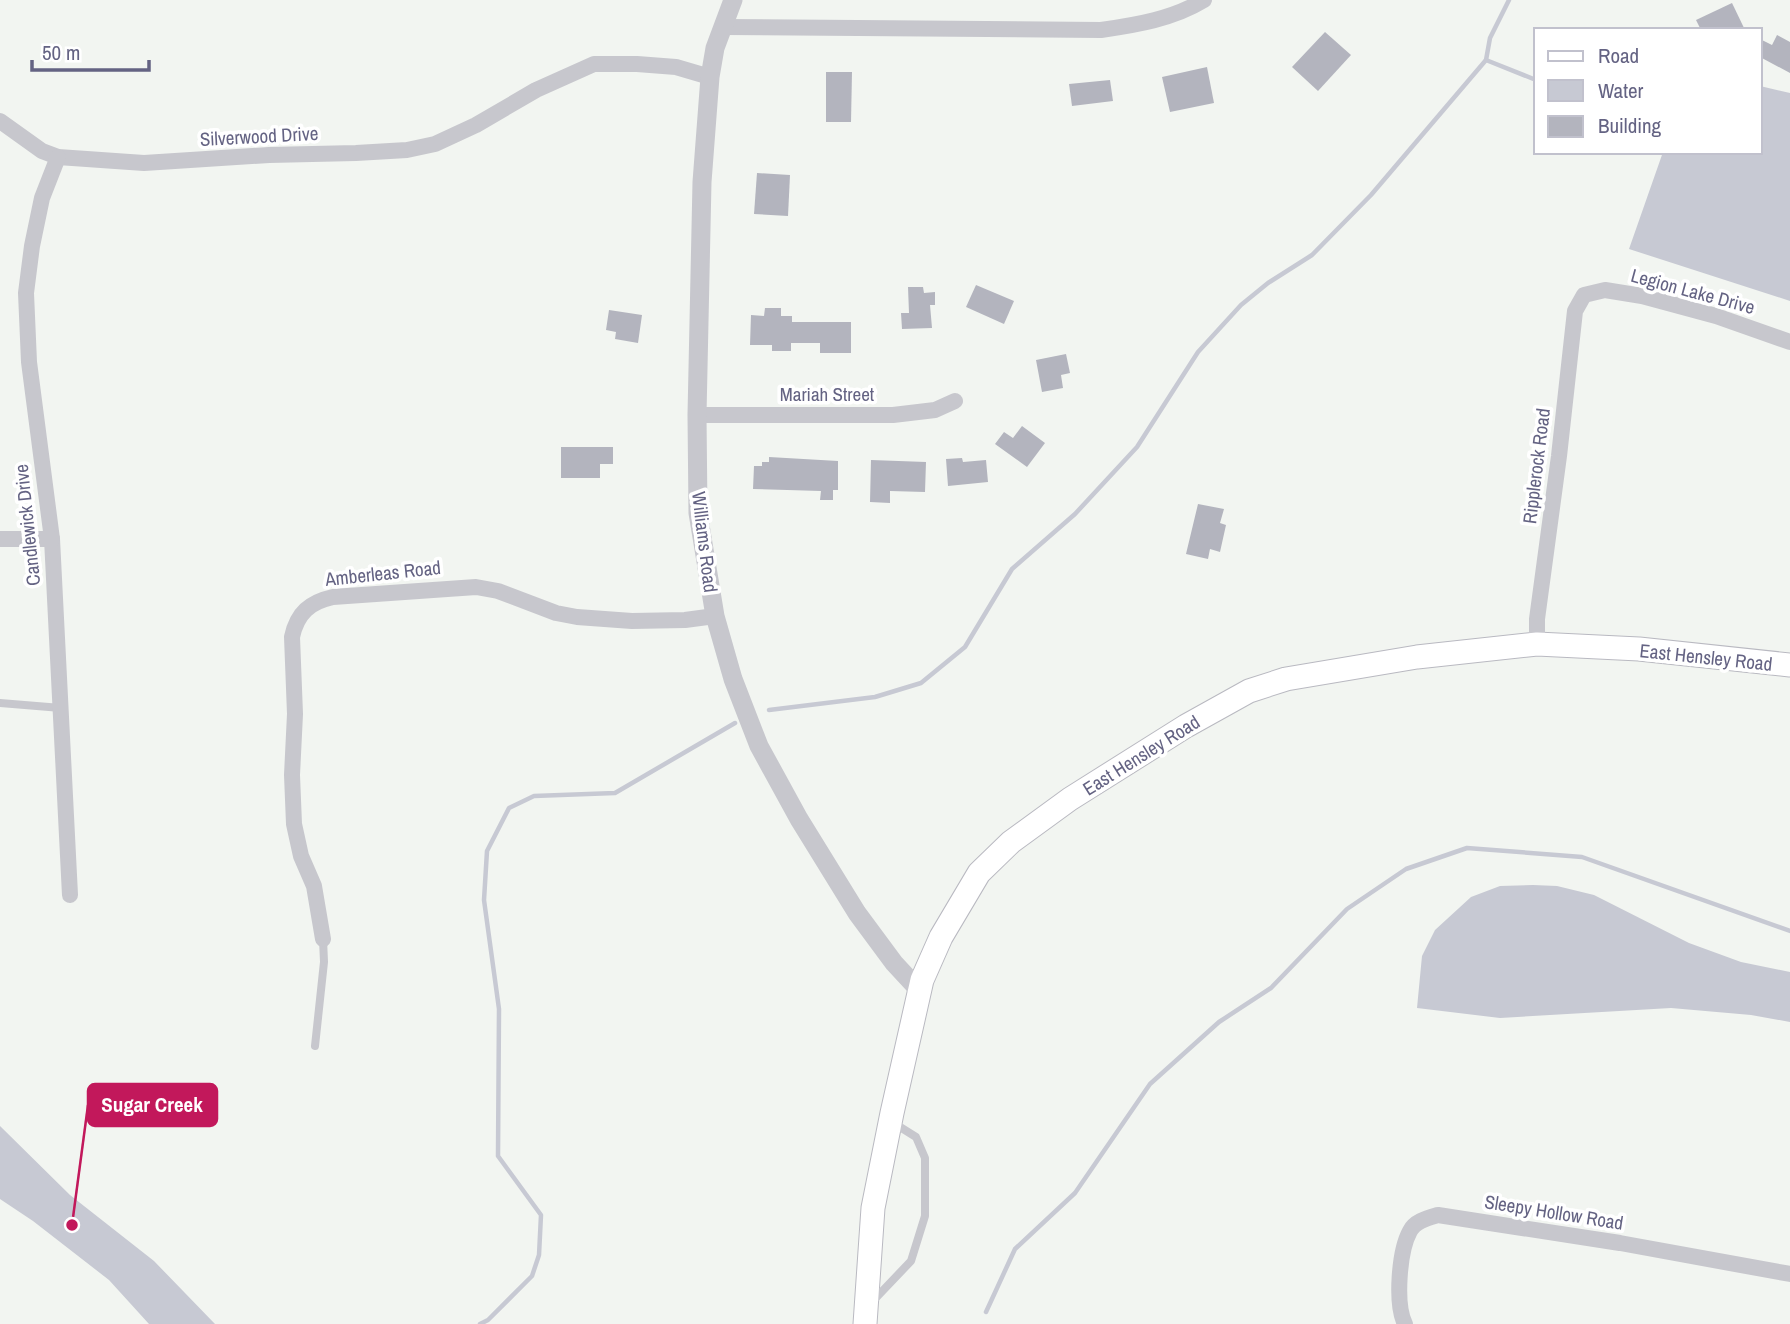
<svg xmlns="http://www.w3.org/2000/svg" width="1790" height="1324" font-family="'Archivo Narrow',sans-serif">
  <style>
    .water { fill: #c7c9d3 }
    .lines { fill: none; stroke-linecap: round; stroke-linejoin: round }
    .stream { stroke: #c7c9d3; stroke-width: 4.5 }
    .building { fill: #b3b4be }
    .secondary-casing { stroke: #b9b9c1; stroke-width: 25 }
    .service { stroke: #c7c7cd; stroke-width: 8 }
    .minor { stroke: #c7c7cd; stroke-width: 16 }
    .tertiary { stroke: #c7c7cd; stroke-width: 19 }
    .secondary { stroke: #fff; stroke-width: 23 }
    .labels { text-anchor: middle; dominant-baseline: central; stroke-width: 7; stroke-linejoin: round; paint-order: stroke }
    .street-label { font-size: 19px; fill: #646383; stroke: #fff }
    .leader { fill: none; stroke: #c2185b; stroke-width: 2.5 }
    .callout-dot { fill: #c2185b; stroke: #fff; stroke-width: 2.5 }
    .callout { fill: #c2185b; stroke: #c2185b; stroke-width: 2.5 }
    .callout-label { font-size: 21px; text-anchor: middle; font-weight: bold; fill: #fff }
  </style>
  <rect width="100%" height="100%" fill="#f2f5f1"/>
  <g class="water">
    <polygon points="1760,86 1790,93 1790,301 1629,249 1663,152 1760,152"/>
    <polygon points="1533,885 1557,886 1594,895 1689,943 1741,962 1790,972 1790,1022 1751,1015 1671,1008 1500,1018 1417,1008 1422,956 1435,930 1471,897 1500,886"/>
    <polygon points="0,1126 70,1195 154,1261 215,1324 149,1324 109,1280 33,1221 0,1199"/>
  </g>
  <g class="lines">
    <g class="stream">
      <polyline points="1486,60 1536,80"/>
      <polyline points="769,710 875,697 921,683 965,647 1012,569 1075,514 1137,447 1198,352 1241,305 1268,283 1312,255 1371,195 1486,60 1490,38 1509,0"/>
      <polyline points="986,1312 1015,1249 1075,1193 1150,1084 1219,1022 1271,988 1347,909 1406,869 1467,848 1582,857 1790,931"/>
      <polyline points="480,1324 488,1320 532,1276 539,1255 541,1215 498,1156 499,1009 484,900 487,851 509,808 534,796 615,793 735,723"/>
    </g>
  </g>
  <g class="building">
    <polygon points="1732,3 1745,30 1701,30 1696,20"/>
    <polygon points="1325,32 1351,55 1318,91 1292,67"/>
    <polygon points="1777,35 1790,42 1790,73 1760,57 1760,39 1772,45"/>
    <polygon points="1207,67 1214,103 1170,112 1162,77"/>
    <polygon points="826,72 852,72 851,122 826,122"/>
    <polygon points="1110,80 1113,101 1072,106 1069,84"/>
    <polygon points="757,173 790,175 788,216 754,214"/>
    <polygon points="976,285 1014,301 1004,324 966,307"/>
    <polygon points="908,287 923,287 924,293 935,292 935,305 930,305 932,328 902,329 901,313 909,313"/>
    <polygon points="765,308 781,308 781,316 792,316 792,322 851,322 851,353 820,353 820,343 791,343 791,351 772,351 772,345 750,345 751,315 764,316"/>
    <polygon points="609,310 642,315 638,343 615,339 616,332 606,330"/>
    <polygon points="1066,354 1070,373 1061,375 1063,388 1042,392 1036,360"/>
    <polygon points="1022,426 1045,443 1027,467 995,444 1004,432 1013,438"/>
    <polygon points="561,447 613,447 613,464 600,464 600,478 561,478"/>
    <polygon points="769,457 838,461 838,490 833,490 833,500 820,500 821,491 753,489 754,466 762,466 762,462 769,462"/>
    <polygon points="962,458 963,462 986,460 988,482 948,486 946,459"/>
    <polygon points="871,460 926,462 925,492 890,491 890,503 870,502"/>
    <polygon points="1198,504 1224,509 1220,523 1226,525 1220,552 1210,549 1208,559 1186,554"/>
  </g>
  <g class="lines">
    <defs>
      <polyline id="secondary" points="865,1324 873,1208 892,1113 922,980 941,937 979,873 1011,842 1070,799 1186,726 1249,691 1286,679 1417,657 1537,644 1639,649 1790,665"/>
    </defs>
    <use href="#secondary" class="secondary-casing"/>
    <g class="service">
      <polyline points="0,703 61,708"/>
      <polyline points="315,1046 324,962 323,939"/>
      <polyline points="871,1303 911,1261 925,1216 925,1158 916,1137 892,1122"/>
    </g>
    <g class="minor">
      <path d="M724,27L1101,30C1136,25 1173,19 1204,0"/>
      <polyline points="0,121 42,151 58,157 144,163 269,155 356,153 407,150 435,144 476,125 536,90 594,64 637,64 676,67 710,77"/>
      <polyline points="58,157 42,198 32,246 26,293 29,362 52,539 70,895"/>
      <polyline points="697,415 893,415 935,410 955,401"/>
      <polyline points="0,539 52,539"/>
      <polyline points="1537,644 1537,619 1559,456 1575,311 1584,295 1605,290 1642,296 1716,316 1790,342"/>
      <path d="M323,939L314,886L301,856L294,824L292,775L295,714L292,637C297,613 310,602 333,597L476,587L498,591L556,613L577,617L632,621L685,620L715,616"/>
      <path d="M1405,1324C1395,1304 1399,1251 1410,1231C1415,1221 1428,1218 1438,1215L1620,1243L1790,1274"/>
    </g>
    <polyline class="tertiary" points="733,0 715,48 710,77 702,182 697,415 698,513 715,616 733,679 759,746 799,819 857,913 894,963 919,990"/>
    <use href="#secondary" class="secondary"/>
  </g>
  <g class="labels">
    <g class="street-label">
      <text transform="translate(259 136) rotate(-3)">Silverwood Drive</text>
      <text transform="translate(1693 291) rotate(15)">Legion Lake Drive</text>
      <text x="827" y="394">Mariah Street</text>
      <text transform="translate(1536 466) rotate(-83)">Ripplerock Road</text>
      <text transform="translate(27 525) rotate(-96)">Candlewick Drive</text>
      <text transform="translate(705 542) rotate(83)">Williams Road</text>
      <text transform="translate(383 573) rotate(-6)">Amberleas Road</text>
      <text transform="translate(1706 657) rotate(6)">East Hensley Road</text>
      <text transform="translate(1141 755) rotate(-32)">East Hensley Road</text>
      <text transform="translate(1554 1212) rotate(9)">Sleepy Hollow Road</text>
    </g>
  </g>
  <path class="leader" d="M72 1225L88 1105"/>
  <circle class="callout-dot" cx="72" cy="1225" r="7"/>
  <rect class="callout" x="88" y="1084" width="129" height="42" rx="7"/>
  <g class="callout-label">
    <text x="152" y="1112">Sugar Creek</text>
  </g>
  <rect x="1534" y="28" width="228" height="126" fill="#ffffff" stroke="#c1c1cd" stroke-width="2"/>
  <rect x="1548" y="51" width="35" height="10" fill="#ffffff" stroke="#c1c1cd" stroke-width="2"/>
  <text x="1598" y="63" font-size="21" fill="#646383">Road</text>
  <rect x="1548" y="80" width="35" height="21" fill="#c7c9d3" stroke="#c1c1cd" stroke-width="2"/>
  <text x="1598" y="98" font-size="21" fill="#646383">Water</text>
  <rect x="1548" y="116" width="35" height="21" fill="#b3b4be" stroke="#c1c1cd" stroke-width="2"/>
  <text x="1598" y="133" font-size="21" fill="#646383">Building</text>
  <path d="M32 60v10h117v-10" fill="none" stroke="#646383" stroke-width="3.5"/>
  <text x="42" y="60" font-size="21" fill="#646383" stroke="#ffffff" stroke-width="5" paint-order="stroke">50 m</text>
</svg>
